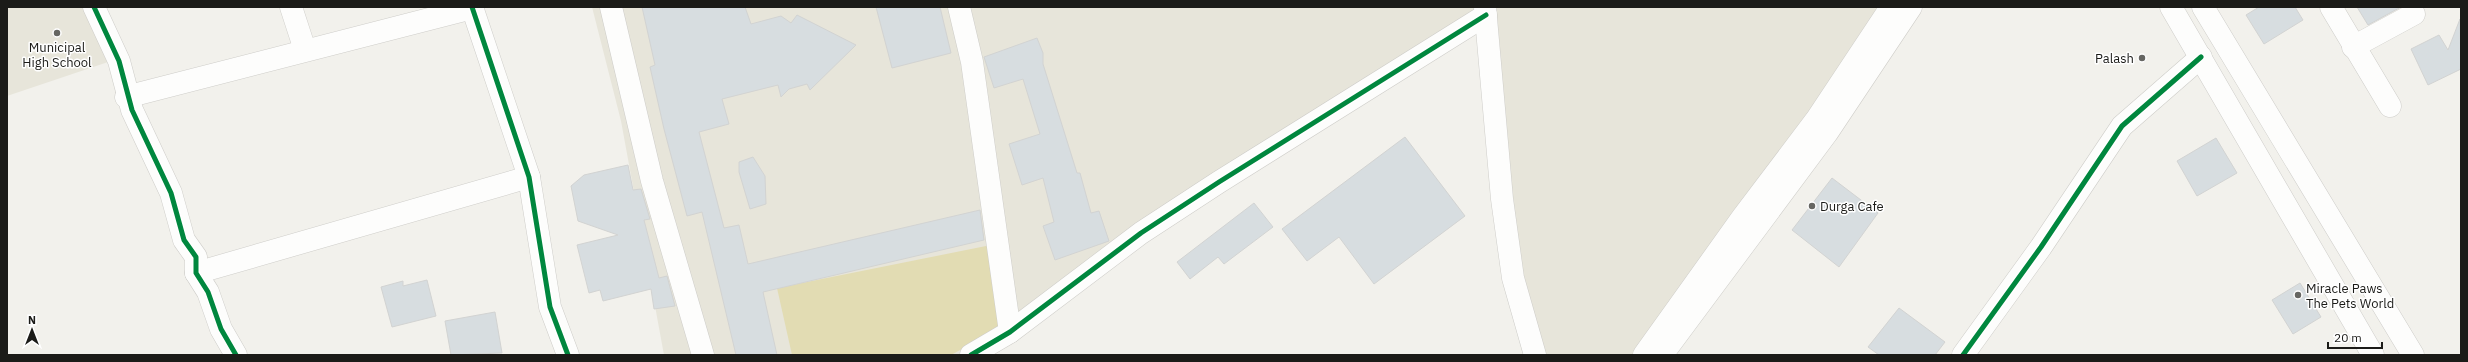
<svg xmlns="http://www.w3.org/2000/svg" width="2468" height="362" font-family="'IBM Plex Sans',sans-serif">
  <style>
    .built { fill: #e7e5da }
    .green { fill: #e2dcb3 }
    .building { fill: #d7dde0; stroke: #d2d3d2 }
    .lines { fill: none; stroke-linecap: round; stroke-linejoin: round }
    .minor-casing { stroke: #cecdc9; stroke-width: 23 }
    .major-casing { stroke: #cecdc9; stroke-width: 23 }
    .minor { stroke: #fdfdfc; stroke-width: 22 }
    .major { stroke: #fdfdfc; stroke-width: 22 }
    .cycleway-casing { stroke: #fff; stroke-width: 8 }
    .cycleway { stroke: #00873e; stroke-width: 5 }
    .poi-dot { fill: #666662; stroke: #fff; stroke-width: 1.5 }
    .labels { text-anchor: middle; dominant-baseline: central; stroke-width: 3; stroke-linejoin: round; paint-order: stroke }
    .poi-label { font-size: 13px; fill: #1b1b18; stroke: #fff; text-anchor: start }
  </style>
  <rect width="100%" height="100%" fill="#f2f1ec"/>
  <g class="built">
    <polygon points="7,7 99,7 117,59 7,96"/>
    <polygon points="592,7 1476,7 1476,15 1010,325 959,355 664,355 621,121"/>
    <polygon points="1492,7 1898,7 1649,355 1541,355 1523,288"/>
  </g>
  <polygon class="green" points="991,245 1009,323 951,355 792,355 777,288"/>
  <g class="building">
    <polygon points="642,7 745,7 751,24 781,16 791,23 797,15 856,45 810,90 807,84 789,89 781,97 778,85 722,99 729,124 699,132 724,228 739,225 748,264 980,210 984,240 763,292 777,355 736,355 702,212 687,216 664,129 650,67 655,65"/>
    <polygon points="876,7 940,7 951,53 892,68"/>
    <polygon points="2259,7 2295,7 2303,20 2264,44 2246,15"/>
    <polygon points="2357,7 2401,7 2368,25"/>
    <polygon points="2460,19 2461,69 2428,85 2411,49 2439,35 2448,50"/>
    <polygon points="1037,38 1043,53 1043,64 1077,173 1080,173 1091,213 1099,211 1109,241 1055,260 1043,226 1054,222 1043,178 1022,185 1009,144 1040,134 1023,79 994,88 984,57"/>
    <polygon points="1405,137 1465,216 1374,284 1339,237 1307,261 1282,229"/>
    <polygon points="2216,138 2237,173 2197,196 2177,161"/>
    <polygon points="753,157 765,176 766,204 750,209 739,172 739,162"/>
    <polygon points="628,165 633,190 641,189 650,219 644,220 659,278 667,276 675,306 654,309 651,289 603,301 600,290 589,293 577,245 618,235 578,221 571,186 584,175"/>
    <polygon points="1832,178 1878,213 1839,267 1792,230"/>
    <polygon points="1254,203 1273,227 1224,264 1218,257 1190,279 1177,262"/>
    <polygon points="427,280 436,316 392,327 381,287 403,281 403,286"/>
    <polygon points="2300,283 2321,317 2293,334 2272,300"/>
    <polygon points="1899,308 1945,342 1935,355 1879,355 1868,347"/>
    <polygon points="495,312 502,353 451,355 445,321"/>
  </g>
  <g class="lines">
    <defs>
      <g id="minor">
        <polyline points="94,7 119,61 132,110 171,193 184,240 196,257 196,273 208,292 221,329 236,355"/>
        <polyline points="291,7 305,50"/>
        <polyline points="472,7 529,177 550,307 568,355"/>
        <polyline points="611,7 652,181 703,355"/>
        <polyline points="959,7 972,62 1010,332"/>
        <polyline points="1485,7 1502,199 1513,278 1535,355"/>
        <polyline points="2331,7 2390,106"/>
        <polyline points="2353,47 2414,14"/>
        <polyline points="126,97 472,8"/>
        <polyline points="196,273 529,177"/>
        <polyline points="971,355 1010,332 1141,233 1219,182 1486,15"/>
        <polyline points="1963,355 2041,247 2122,126 2201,57"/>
      </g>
      <g id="major">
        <polyline points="2171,7 2373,355"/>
        <polyline points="2203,7 2413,355"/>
        <polyline points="1644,355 1742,218 1816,120 1891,7"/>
        <polyline points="1662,355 1827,133 1911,7"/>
      </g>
    </defs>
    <use href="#minor" class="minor-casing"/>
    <use href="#major" class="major-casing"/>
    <use href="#minor" class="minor"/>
    <use href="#major" class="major"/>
    <defs>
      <g id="cycleway">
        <polyline points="94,7 119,61 132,110 171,193 184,240 196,257 196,273 208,292 221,329 236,355"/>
        <polyline points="472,7 529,177 550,307 568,355"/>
        <polyline points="971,355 1010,332 1141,233 1219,182 1486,15"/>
        <polyline points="1963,355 2041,247 2122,126 2201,57"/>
      </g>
    </defs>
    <use href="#cycleway" class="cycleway-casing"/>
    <use href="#cycleway" class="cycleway"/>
  </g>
  <g class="poi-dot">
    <circle cx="57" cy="33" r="4"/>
    <circle cx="2142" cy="58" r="4"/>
    <circle cx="1812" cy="206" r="4"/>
    <circle cx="2298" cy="295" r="4"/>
  </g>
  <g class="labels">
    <g class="poi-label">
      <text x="57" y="47" text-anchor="middle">Municipal<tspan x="57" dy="15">High School</tspan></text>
      <text x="2134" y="58" text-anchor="end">Palash</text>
      <text x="1820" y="206">Durga Cafe</text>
      <text x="2306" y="288">Miracle Paws<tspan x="2306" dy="15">The Pets World</tspan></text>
    </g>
  </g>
  <rect width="2468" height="362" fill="none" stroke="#1b1b18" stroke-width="16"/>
  <g transform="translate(32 330)" stroke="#ffffff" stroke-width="3" paint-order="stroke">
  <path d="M0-3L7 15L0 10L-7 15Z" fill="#1b1b18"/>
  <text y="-6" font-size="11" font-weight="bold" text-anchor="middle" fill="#1b1b18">N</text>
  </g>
  <path d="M2328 342v6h54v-6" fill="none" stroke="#1b1b18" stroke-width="2"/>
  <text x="2334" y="342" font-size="12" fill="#1b1b18" stroke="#ffffff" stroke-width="3" paint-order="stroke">20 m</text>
</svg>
